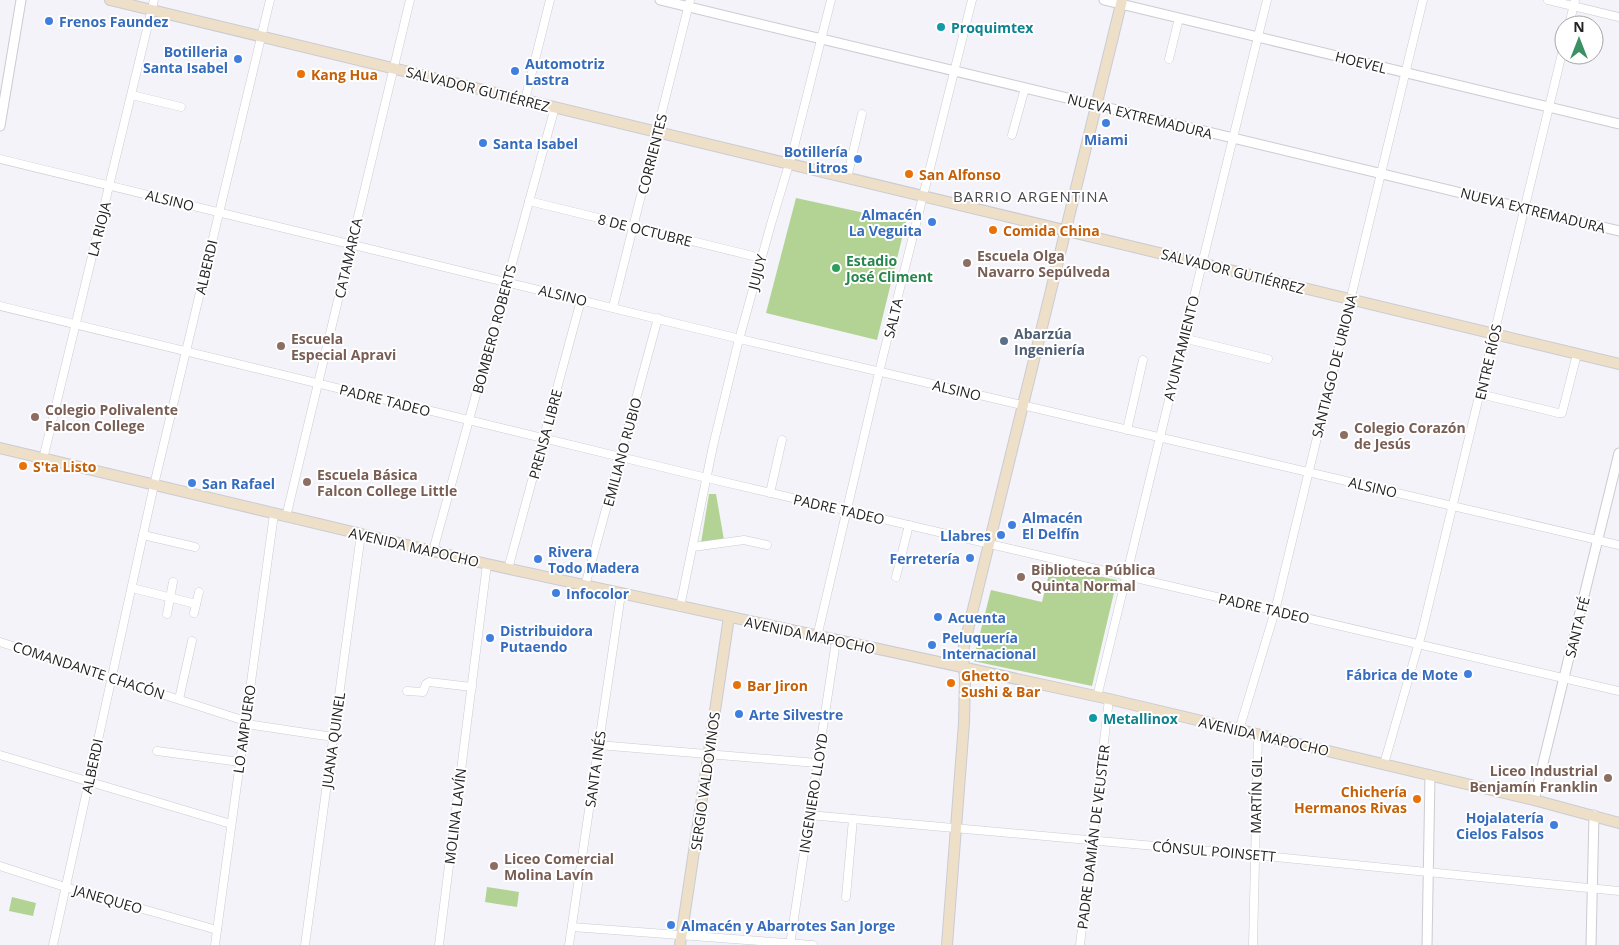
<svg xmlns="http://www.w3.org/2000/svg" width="1619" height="945" font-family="'Open Sans',sans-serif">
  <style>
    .green { fill: #b2d393 }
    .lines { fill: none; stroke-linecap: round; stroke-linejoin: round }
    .minor-casing { stroke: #cbcbd2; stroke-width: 9 }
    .tertiary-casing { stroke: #cbcbd2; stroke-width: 11 }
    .secondary-casing { stroke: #cbcbd2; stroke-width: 12 }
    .minor { stroke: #fff; stroke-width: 8 }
    .tertiary { stroke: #fff; stroke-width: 9 }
    .secondary { stroke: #eedfc9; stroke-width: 10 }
    .shop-dot { fill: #3f7fe0; stroke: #fff; stroke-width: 2 }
    .culture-dot { fill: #0f9aa8; stroke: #fff; stroke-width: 2 }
    .food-dot { fill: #e8710a; stroke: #fff; stroke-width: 2 }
    .education-dot { fill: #8d6e63; stroke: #fff; stroke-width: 2 }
    .leisure-dot { fill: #2e9e5b; stroke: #fff; stroke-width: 2 }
    .service-dot { fill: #5c6f8a; stroke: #fff; stroke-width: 2 }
    .labels { text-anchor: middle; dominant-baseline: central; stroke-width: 4; stroke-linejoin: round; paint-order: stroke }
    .shop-label { font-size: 14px; font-weight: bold; fill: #366cbe; stroke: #fff; text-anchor: start }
    .culture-label { font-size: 14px; font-weight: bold; fill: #0d838f; stroke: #fff; text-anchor: start }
    .street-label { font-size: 14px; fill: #232325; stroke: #fff }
    .food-label { font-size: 14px; font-weight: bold; fill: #c56008; stroke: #fff; text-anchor: start }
    .education-label { font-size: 14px; font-weight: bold; fill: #785e54; stroke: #fff; text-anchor: start }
    .leisure-label { font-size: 14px; font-weight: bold; fill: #27864d; stroke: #fff; text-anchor: start }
    .service-label { font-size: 14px; font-weight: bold; fill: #4e5e75; stroke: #fff; text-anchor: start }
    .neighbourhood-label { font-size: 15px; letter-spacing: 1px; fill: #48484d; stroke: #fff }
  </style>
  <rect width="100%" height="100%" fill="#f3f3f9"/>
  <g class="green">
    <polygon points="796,198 906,222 877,340 766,313"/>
    <polygon points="709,494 716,494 724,540 701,543"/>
    <polygon points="1051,566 1117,580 1092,686 973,661 991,590 1042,602"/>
    <polygon points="487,887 519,892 517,907 485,902"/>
    <polygon points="12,897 36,903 33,916 9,911"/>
  </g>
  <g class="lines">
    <defs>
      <g id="minor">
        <polyline points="1548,0 1619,17"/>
        <polyline points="1569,25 1575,0"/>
        <polyline points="1169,59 1179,18"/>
        <polyline points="132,95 181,107"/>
        <polyline points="525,100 550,0"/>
        <polyline points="1012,135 1025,88"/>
        <polyline points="0,159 740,339 1619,545"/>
        <polyline points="847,178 862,114"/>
        <polyline points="529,201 761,258"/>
        <polyline points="0,306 707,478 1619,691"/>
        <polyline points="613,307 690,0"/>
        <polyline points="1183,338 1268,359"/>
        <polyline points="1480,394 1558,413 1562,413 1577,354"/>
        <polyline points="1127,430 1143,360"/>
        <polyline points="43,459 154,0"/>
        <polyline points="770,493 782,440"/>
        <polyline points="286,517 410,0"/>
        <polyline points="143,535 195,547"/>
        <polyline points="693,547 744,540 767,545"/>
        <polyline points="433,551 555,107"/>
        <polyline points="508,569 581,300"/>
        <polyline points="896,577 909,525"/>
        <polyline points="585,586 658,318"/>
        <polyline points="132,588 196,604"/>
        <polyline points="680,607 713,446 737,347 771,224 793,151 831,0"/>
        <polyline points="194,613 199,592"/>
        <polyline points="167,614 173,582"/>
        <polyline points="817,637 882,360 972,0"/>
        <polyline points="0,642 239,719 253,725 333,737"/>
        <polyline points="407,691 423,692 426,684 429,682 472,687"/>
        <polyline points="1097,697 1202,264 1267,0"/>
        <polyline points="179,699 192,641"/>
        <polyline points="1239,730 1275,611 1423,0"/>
        <polyline points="598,745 817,763"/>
        <polyline points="157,751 240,762"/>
        <polyline points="0,755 231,824"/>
        <polyline points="1384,764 1422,632 1564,45"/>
        <polyline points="809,815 1244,854 1619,891"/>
        <polyline points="0,866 65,887 217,930"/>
        <polyline points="846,897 853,819"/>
        <polyline points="572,927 813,945"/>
        <polyline points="53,945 154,485 270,0"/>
        <polyline points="215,945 274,514"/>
        <polyline points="305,945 361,534"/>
        <polyline points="439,945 487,564"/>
        <polyline points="569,945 621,594"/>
        <polyline points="790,945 836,641"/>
        <polyline points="1080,945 1109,699"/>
        <polyline points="1253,945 1258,734"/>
      </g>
      <g id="tertiary">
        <polyline points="660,0 1619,231"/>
        <polyline points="1104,0 1619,124"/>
        <polyline points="0,126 21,0"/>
        <polyline points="1534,800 1619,453"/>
        <polyline points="1427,945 1430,775"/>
        <polyline points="1591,945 1594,815"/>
      </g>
      <g id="secondary">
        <polyline points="110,0 1619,364"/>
        <polyline points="0,448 487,564 1109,699 1534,800 1619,823"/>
        <polyline points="680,945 729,617"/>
        <polyline points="947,945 964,723 965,678 963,657 964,646 1122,0"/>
      </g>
    </defs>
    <use href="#minor" class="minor-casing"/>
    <use href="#tertiary" class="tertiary-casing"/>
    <use href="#secondary" class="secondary-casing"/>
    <use href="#minor" class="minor"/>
    <use href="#tertiary" class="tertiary"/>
    <use href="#secondary" class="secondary"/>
  </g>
  <g class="shop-dot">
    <circle cx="49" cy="21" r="5"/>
    <circle cx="238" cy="59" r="5"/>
    <circle cx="515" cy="71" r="5"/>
    <circle cx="1106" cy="123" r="5"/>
    <circle cx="483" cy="143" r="5"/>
    <circle cx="858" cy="159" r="5"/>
    <circle cx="932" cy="222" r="5"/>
    <circle cx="192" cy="483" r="5"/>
    <circle cx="1012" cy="525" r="5"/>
    <circle cx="1001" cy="535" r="5"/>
    <circle cx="970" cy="558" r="5"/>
    <circle cx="538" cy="559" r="5"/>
    <circle cx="556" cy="593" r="5"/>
    <circle cx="938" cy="617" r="5"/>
    <circle cx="490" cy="638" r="5"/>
    <circle cx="932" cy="645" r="5"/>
    <circle cx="1468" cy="674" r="5"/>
    <circle cx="739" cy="714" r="5"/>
    <circle cx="1554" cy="825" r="5"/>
    <circle cx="671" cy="925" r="5"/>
  </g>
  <g class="culture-dot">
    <circle cx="941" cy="27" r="5"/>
    <circle cx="1093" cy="718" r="5"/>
  </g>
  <g class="food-dot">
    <circle cx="301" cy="74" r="5"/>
    <circle cx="909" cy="174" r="5"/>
    <circle cx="993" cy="230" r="5"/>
    <circle cx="23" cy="466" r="5"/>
    <circle cx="951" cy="683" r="5"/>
    <circle cx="737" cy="685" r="5"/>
    <circle cx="1417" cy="799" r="5"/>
  </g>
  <g class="education-dot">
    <circle cx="967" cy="263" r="5"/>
    <circle cx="281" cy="346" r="5"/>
    <circle cx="35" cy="417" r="5"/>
    <circle cx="1344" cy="435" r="5"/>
    <circle cx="307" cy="482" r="5"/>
    <circle cx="1021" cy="577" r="5"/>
    <circle cx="1608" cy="778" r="5"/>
    <circle cx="494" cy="866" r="5"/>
  </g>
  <circle class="leisure-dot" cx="836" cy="268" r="5"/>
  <circle class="service-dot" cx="1004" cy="341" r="5"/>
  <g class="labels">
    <g class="shop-label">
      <text x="59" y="21">Frenos Faundez</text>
      <text x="228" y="51" text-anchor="end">Botilleria<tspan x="228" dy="16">Santa Isabel</tspan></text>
      <text x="525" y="63">Automotriz<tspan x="525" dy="16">Lastra</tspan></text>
      <text x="1106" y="139" text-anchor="middle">Miami</text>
      <text x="493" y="143">Santa Isabel</text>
      <text x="848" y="151" text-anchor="end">Botillería<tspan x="848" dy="16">Litros</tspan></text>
      <text x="922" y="214" text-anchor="end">Almacén<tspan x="922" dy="16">La Veguita</tspan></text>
      <text x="202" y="483">San Rafael</text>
      <text x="1022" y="517">Almacén<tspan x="1022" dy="16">El Delfín</tspan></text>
      <text x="991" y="535" text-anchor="end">Llabres</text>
      <text x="548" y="551">Rivera<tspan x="548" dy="16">Todo Madera</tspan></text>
      <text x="960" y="558" text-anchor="end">Ferretería</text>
      <text x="566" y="593">Infocolor</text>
      <text x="948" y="617">Acuenta</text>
      <text x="500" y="630">Distribuidora<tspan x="500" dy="16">Putaendo</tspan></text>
      <text x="942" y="637">Peluquería<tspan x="942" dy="16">Internacional</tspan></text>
      <text x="1458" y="674" text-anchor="end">Fábrica de Mote</text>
      <text x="749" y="714">Arte Silvestre</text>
      <text x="1544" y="817" text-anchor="end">Hojalatería<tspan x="1544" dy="16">Cielos Falsos</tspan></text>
      <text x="681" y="925">Almacén y Abarrotes San Jorge</text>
    </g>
    <g class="culture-label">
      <text x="951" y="27">Proquimtex</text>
      <text x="1103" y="718">Metallinox</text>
    </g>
    <g class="street-label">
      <text transform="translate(1361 62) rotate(14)">HOEVEL</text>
      <text transform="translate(478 89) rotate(14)">SALVADOR GUTIÉRREZ</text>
      <text transform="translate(1140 116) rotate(14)">NUEVA EXTREMADURA</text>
      <text transform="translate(652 154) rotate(-76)">CORRIENTES</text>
      <text transform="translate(170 200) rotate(14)">ALSINO</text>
      <text transform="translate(1533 210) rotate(14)">NUEVA EXTREMADURA</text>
      <text transform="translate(99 229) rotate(-76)">LA RIOJA</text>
      <text transform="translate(645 230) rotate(14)">8 DE OCTUBRE</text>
      <text transform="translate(348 258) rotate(-77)">CATAMARCA</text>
      <text transform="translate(206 267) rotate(-77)">ALBERDI</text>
      <text transform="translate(1233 271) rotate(14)">SALVADOR GUTIÉRREZ</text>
      <text transform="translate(757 272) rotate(-75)">JUJUY</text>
      <text transform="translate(563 295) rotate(14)">ALSINO</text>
      <text transform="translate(893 318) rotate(-76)">SALTA</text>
      <text transform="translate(494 329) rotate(-75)">BOMBERO ROBERTS</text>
      <text transform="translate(1181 348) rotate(-76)">AYUNTAMIENTO</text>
      <text transform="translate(1488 362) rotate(-77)">ENTRE RÍOS</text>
      <text transform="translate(1334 366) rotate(-76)">SANTIAGO DE URIONA</text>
      <text transform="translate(957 390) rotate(13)">ALSINO</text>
      <text transform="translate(385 400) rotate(14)">PADRE TADEO</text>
      <text transform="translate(545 434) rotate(-75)">PRENSA LIBRE</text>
      <text transform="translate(622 452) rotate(-75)">EMILIANO RUBIO</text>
      <text transform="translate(1373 487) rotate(13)">ALSINO</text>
      <text transform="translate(839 509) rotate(13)">PADRE TADEO</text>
      <text transform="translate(414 547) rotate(13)">AVENIDA MAPOCHO</text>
      <text transform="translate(1264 608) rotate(13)">PADRE TADEO</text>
      <text transform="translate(1577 627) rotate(-76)">SANTA FÉ</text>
      <text transform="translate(810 635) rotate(12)">AVENIDA MAPOCHO</text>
      <text transform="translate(89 670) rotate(18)">COMANDANTE CHACÓN</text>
      <text transform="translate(244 729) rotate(-82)">LO AMPUERO</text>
      <text transform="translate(1264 736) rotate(13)">AVENIDA MAPOCHO</text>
      <text transform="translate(333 740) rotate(-82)">JUANA QUINEL</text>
      <text transform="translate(92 766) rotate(-78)">ALBERDI</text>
      <text transform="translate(595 769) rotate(-82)">SANTA INÉS</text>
      <text transform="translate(705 781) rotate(-82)">SERGIO VALDOVINOS</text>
      <text transform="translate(813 793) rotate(-81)">INGENIERO LLOYD</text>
      <text transform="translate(1256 795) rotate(-89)">MARTÍN GIL</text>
      <text transform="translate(455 816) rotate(-83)">MOLINA LAVÍN</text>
      <text transform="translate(1093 837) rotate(-83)">PADRE DAMIÁN DE VEUSTER</text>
      <text transform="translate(1214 851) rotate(5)">CÓNSUL POINSETT</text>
      <text transform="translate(108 899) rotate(16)">JANEQUEO</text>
    </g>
    <g class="food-label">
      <text x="311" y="74">Kang Hua</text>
      <text x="919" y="174">San Alfonso</text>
      <text x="1003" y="230">Comida China</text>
      <text x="33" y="466">S'ta Listo</text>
      <text x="961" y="675">Ghetto<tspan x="961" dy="16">Sushi &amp; Bar</tspan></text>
      <text x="747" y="685">Bar Jiron</text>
      <text x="1407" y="791" text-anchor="end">Chichería<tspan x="1407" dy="16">Hermanos Rivas</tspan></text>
    </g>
    <g class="education-label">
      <text x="977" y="255">Escuela Olga<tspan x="977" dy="16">Navarro Sepúlveda</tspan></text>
      <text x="291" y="338">Escuela<tspan x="291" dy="16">Especial Apravi</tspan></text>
      <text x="45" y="409">Colegio Polivalente<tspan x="45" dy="16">Falcon College</tspan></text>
      <text x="1354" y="427">Colegio Corazón<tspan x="1354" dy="16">de Jesús</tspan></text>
      <text x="317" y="474">Escuela Básica<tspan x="317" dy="16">Falcon College Little</tspan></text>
      <text x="1031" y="569">Biblioteca Pública<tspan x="1031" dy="16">Quinta Normal</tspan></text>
      <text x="1598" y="770" text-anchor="end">Liceo Industrial<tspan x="1598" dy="16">Benjamín Franklin</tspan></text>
      <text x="504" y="858">Liceo Comercial<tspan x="504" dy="16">Molina Lavín</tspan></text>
    </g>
    <g class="leisure-label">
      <text x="846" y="260">Estadio<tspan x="846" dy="16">José Climent</tspan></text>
    </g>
    <g class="service-label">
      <text x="1014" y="333">Abarzúa<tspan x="1014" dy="16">Ingeniería</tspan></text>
    </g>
    <g class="neighbourhood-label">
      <text x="1031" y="196">BARRIO ARGENTINA</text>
    </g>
  </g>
  <g transform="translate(1579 40)"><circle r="24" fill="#ffffff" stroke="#a7a7a8"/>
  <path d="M0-4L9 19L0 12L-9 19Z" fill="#3b9064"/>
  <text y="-8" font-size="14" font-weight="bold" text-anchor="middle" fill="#232325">N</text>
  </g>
</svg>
